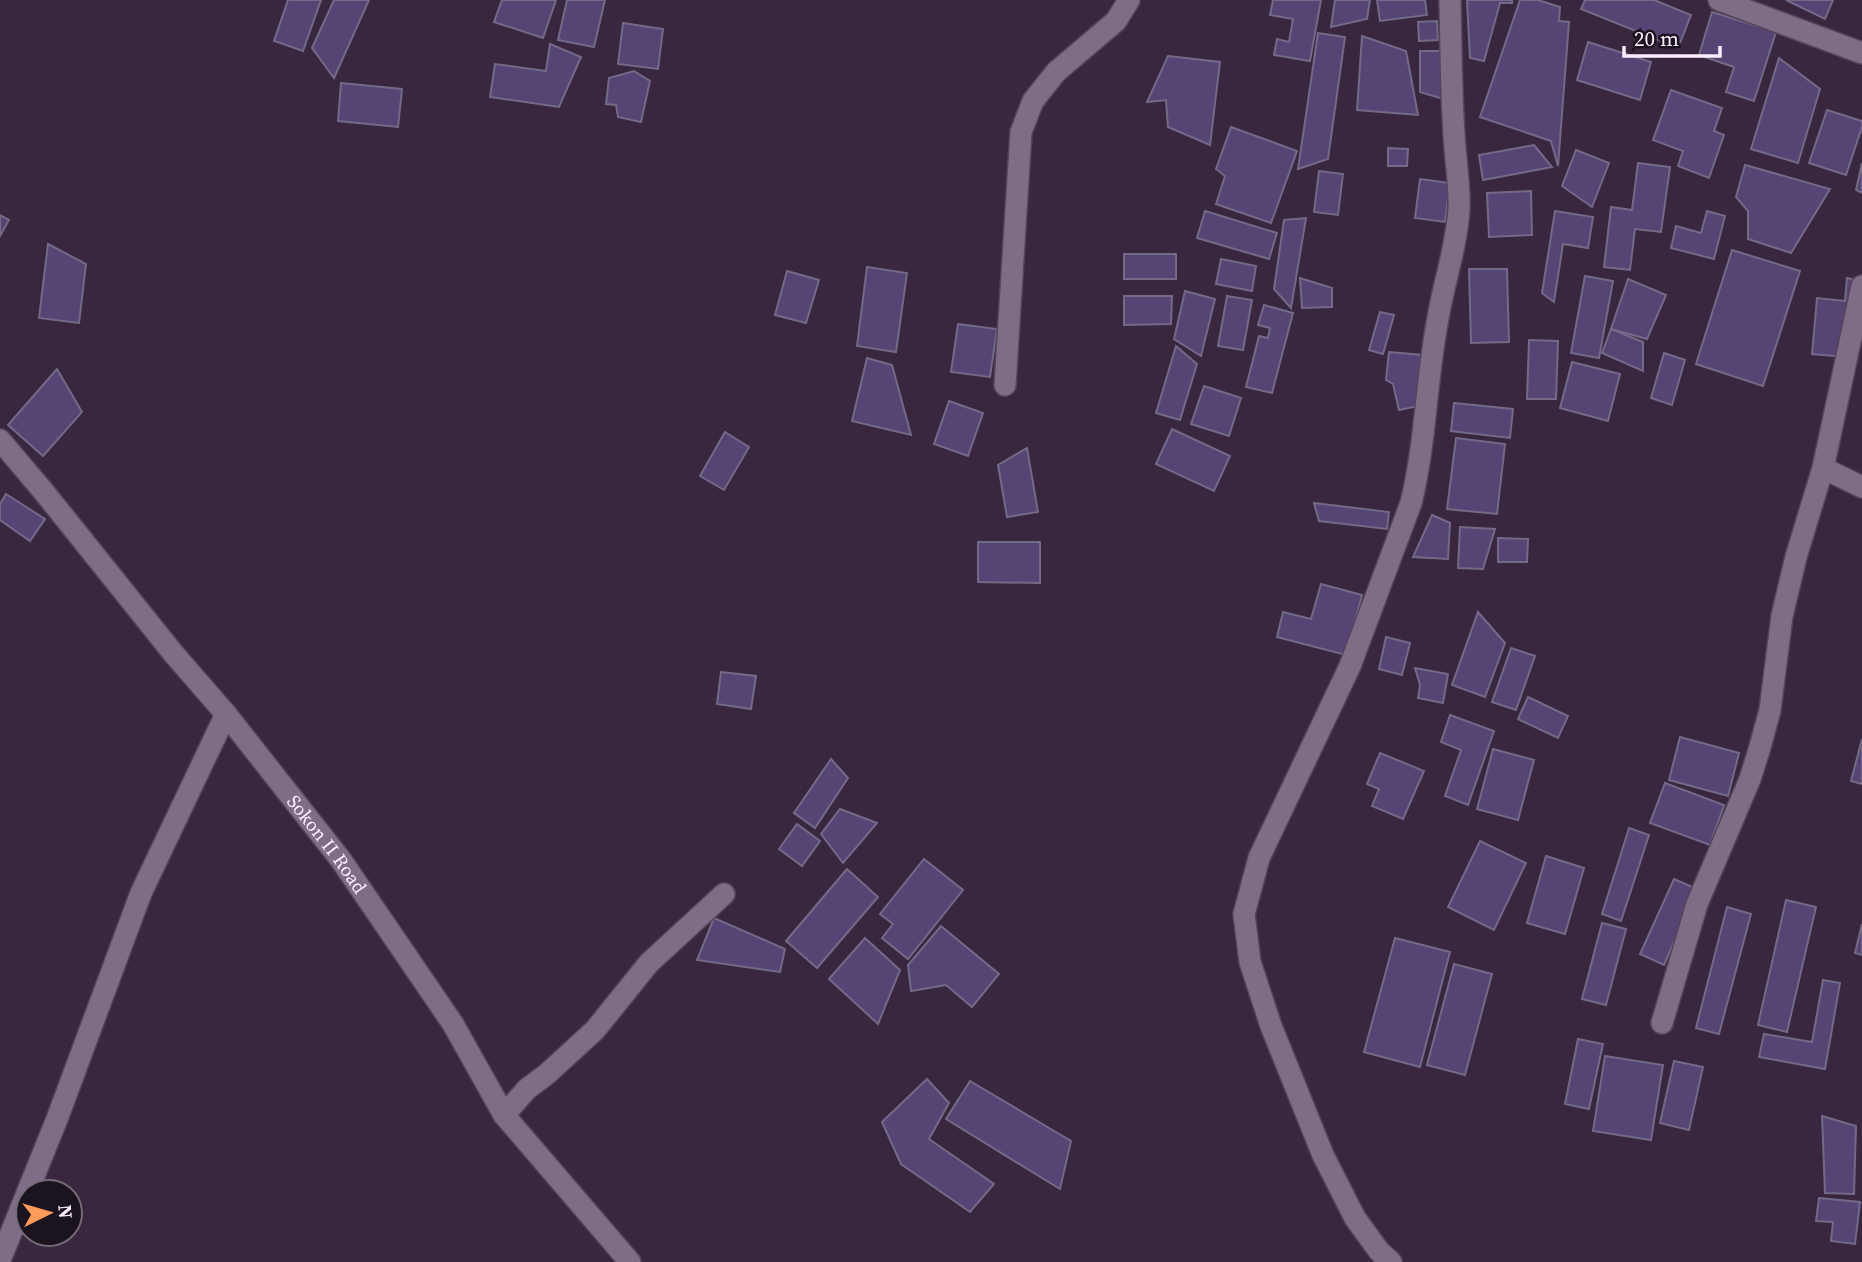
<svg xmlns="http://www.w3.org/2000/svg" width="1862" height="1262" font-family="'Source Serif 4',serif">
  <style>
    .building { fill: #564475; stroke: #736a87; stroke-width: 2 }
    .lines { fill: none; stroke-linecap: round; stroke-linejoin: round }
    .minor-casing { stroke: #544558; stroke-width: 24 }
    .tertiary-casing { stroke: #544558; stroke-width: 24 }
    .minor { stroke: #7f6c86; stroke-width: 21 }
    .tertiary { stroke: #7f6c86; stroke-width: 21 }
    .labels { text-anchor: middle; dominant-baseline: central; stroke-width: 5; stroke-linejoin: round; paint-order: stroke }
    .street-label { font-size: 19px; fill: #faeffe; stroke: #1b131d }
  </style>
  <rect width="100%" height="100%" fill="#38273e"/>
  <g class="building">
    <polygon points="288,0 321,0 303,51 274,41"/>
    <polygon points="334,0 369,0 334,78 312,48"/>
    <polygon points="502,0 556,0 543,38 494,22"/>
    <polygon points="567,0 605,0 594,47 558,40"/>
    <polygon points="1273,0 1321,0 1310,61 1274,55 1277,39 1289,42 1293,19 1270,15"/>
    <polygon points="1335,0 1370,0 1367,19 1331,27"/>
    <polygon points="1377,0 1425,0 1427,15 1380,21"/>
    <polygon points="1467,0 1512,0 1512,3 1500,3 1484,61 1470,58"/>
    <polygon points="1520,0 1538,0 1560,7 1559,21 1569,22 1558,166 1551,141 1480,117"/>
    <polygon points="1585,0 1654,0 1691,15 1678,48 1581,9"/>
    <polygon points="1786,0 1833,0 1825,19"/>
    <polygon points="1712,12 1776,32 1754,101 1726,92 1734,67 1699,55"/>
    <polygon points="1437,21 1438,40 1419,41 1418,22"/>
    <polygon points="623,23 663,29 658,69 618,64"/>
    <polygon points="1318,33 1345,37 1328,159 1298,169"/>
    <polygon points="1362,36 1406,51 1418,115 1357,110"/>
    <polygon points="1588,42 1651,62 1640,100 1577,80"/>
    <polygon points="550,44 581,57 559,107 490,97 495,64 546,71"/>
    <polygon points="1420,51 1443,51 1443,99 1420,92"/>
    <polygon points="1168,56 1220,62 1210,145 1168,127 1166,100 1147,102"/>
    <polygon points="1779,58 1820,89 1798,163 1751,149"/>
    <polygon points="634,71 650,81 641,122 618,117 616,105 606,104 609,78"/>
    <polygon points="341,83 402,89 398,127 338,121"/>
    <polygon points="1671,90 1722,108 1714,131 1724,135 1709,178 1678,166 1683,151 1653,140"/>
    <polygon points="1827,110 1862,121 1862,127 1846,175 1809,163"/>
    <polygon points="1231,127 1297,151 1271,223 1216,204 1225,176 1216,169"/>
    <polygon points="1534,145 1552,167 1483,180 1479,155"/>
    <polygon points="1388,148 1408,149 1407,166 1388,166"/>
    <polygon points="1576,150 1609,163 1592,207 1562,186"/>
    <polygon points="1638,163 1670,167 1661,232 1635,229 1630,270 1604,267 1611,207 1632,210"/>
    <polygon points="1862,163 1862,193 1856,190"/>
    <polygon points="1745,165 1830,189 1791,253 1748,239 1748,211 1736,197"/>
    <polygon points="1319,171 1343,174 1338,215 1314,212"/>
    <polygon points="1420,179 1450,183 1445,222 1415,218"/>
    <polygon points="1531,191 1532,235 1489,237 1487,193"/>
    <polygon points="1205,211 1277,233 1269,259 1197,238"/>
    <polygon points="1555,211 1593,217 1588,248 1563,244 1554,302 1542,293"/>
    <polygon points="1707,211 1725,216 1714,259 1671,248 1676,226 1701,233"/>
    <polygon points="0,215 9,220 0,236"/>
    <polygon points="1306,218 1291,308 1274,289 1284,220"/>
    <polygon points="48,244 86,264 79,323 39,318"/>
    <polygon points="1732,250 1800,271 1763,386 1696,364"/>
    <rect x="1124" y="254" width="52" height="25"/>
    <polygon points="1221,259 1256,266 1252,291 1216,284"/>
    <polygon points="867,267 907,273 896,352 857,346"/>
    <polygon points="1469,269 1507,269 1509,342 1471,343"/>
    <polygon points="787,271 819,280 806,323 775,315"/>
    <polygon points="1585,276 1613,281 1599,358 1571,353"/>
    <polygon points="1300,278 1332,288 1332,307 1302,308"/>
    <polygon points="1847,278 1852,279 1845,357 1812,354 1817,298 1845,301"/>
    <polygon points="1628,279 1666,295 1647,339 1611,329"/>
    <polygon points="1185,291 1215,299 1201,356 1174,339"/>
    <polygon points="1124,296 1172,296 1171,324 1124,325"/>
    <polygon points="1227,296 1252,300 1243,350 1218,346"/>
    <polygon points="1264,305 1293,313 1272,393 1246,387 1259,336 1268,338 1270,328 1258,325"/>
    <polygon points="1380,312 1394,315 1383,354 1369,350"/>
    <polygon points="958,324 997,329 990,377 951,372"/>
    <polygon points="1611,329 1643,342 1643,371 1602,353"/>
    <polygon points="1529,340 1558,341 1556,399 1527,399"/>
    <polygon points="1176,346 1197,364 1180,420 1156,413"/>
    <polygon points="1389,352 1423,355 1418,406 1399,410 1393,384 1386,380"/>
    <polygon points="1664,353 1685,360 1672,405 1651,398"/>
    <polygon points="867,358 892,365 911,435 852,421"/>
    <polygon points="1572,362 1620,374 1608,421 1560,408"/>
    <polygon points="57,369 82,412 43,456 8,425"/>
    <polygon points="1204,386 1241,398 1229,436 1191,424"/>
    <polygon points="949,401 983,413 968,456 934,444"/>
    <polygon points="1454,403 1513,409 1510,438 1451,431"/>
    <polygon points="1172,429 1230,456 1214,491 1156,464"/>
    <polygon points="725,432 749,447 724,490 700,476"/>
    <polygon points="1456,438 1505,444 1497,514 1447,509"/>
    <polygon points="1027,448 1038,512 1007,517 998,465"/>
    <polygon points="6,494 45,519 30,541 0,520 0,504"/>
    <polygon points="1314,503 1389,512 1387,529 1319,521"/>
    <polygon points="1432,515 1450,523 1448,559 1413,557"/>
    <polygon points="1460,527 1495,529 1483,569 1458,568"/>
    <polygon points="1498,538 1528,539 1527,562 1498,562"/>
    <polygon points="978,542 1040,542 1040,583 978,582"/>
    <polygon points="1321,584 1362,595 1346,655 1277,637 1283,612 1311,619"/>
    <polygon points="1478,612 1505,643 1485,697 1452,685"/>
    <polygon points="1386,637 1410,643 1402,675 1379,669"/>
    <polygon points="1511,648 1535,656 1516,710 1492,702"/>
    <polygon points="1415,668 1448,674 1443,703 1418,698 1420,685"/>
    <polygon points="721,672 756,676 751,709 717,704"/>
    <polygon points="1528,697 1568,716 1558,738 1518,719"/>
    <polygon points="1450,715 1494,731 1468,805 1445,796 1461,750 1441,742"/>
    <polygon points="1680,737 1739,753 1728,796 1669,780"/>
    <polygon points="1862,739 1862,784 1851,781"/>
    <polygon points="1493,749 1534,760 1518,820 1477,809"/>
    <polygon points="1380,753 1424,771 1403,819 1372,806 1379,789 1367,784"/>
    <polygon points="831,759 848,778 815,828 794,813"/>
    <polygon points="1665,783 1724,805 1710,845 1650,823"/>
    <polygon points="840,809 877,823 843,863 821,834"/>
    <polygon points="797,824 820,841 802,866 779,849"/>
    <polygon points="1629,828 1649,835 1621,921 1602,914"/>
    <polygon points="1480,841 1526,863 1494,930 1448,907"/>
    <polygon points="1546,856 1584,868 1565,934 1527,923"/>
    <polygon points="924,859 963,890 908,959 882,938 893,924 880,914"/>
    <polygon points="847,869 878,897 817,968 786,941"/>
    <polygon points="1674,879 1697,889 1664,965 1640,954"/>
    <polygon points="1786,900 1816,907 1787,1032 1758,1025"/>
    <polygon points="1727,907 1751,914 1719,1034 1696,1028"/>
    <polygon points="714,918 785,949 780,972 697,960"/>
    <polygon points="1602,923 1626,929 1606,1005 1582,999"/>
    <polygon points="1862,924 1862,955 1855,953"/>
    <polygon points="941,926 999,974 972,1007 946,985 911,991 908,965"/>
    <polygon points="865,938 900,970 878,1024 829,979"/>
    <polygon points="1395,938 1450,952 1420,1067 1364,1052"/>
    <polygon points="1454,964 1492,974 1465,1075 1427,1065"/>
    <polygon points="1823,980 1840,983 1825,1069 1759,1057 1764,1034 1812,1042"/>
    <polygon points="1578,1039 1603,1044 1589,1109 1565,1104"/>
    <polygon points="1605,1056 1663,1065 1651,1140 1593,1131"/>
    <polygon points="1674,1061 1703,1067 1689,1130 1660,1123"/>
    <polygon points="927,1079 949,1103 929,1139 994,1184 970,1212 901,1164 882,1122"/>
    <polygon points="970,1081 1071,1141 1060,1189 946,1119"/>
    <polygon points="1822,1116 1856,1126 1854,1194 1825,1193"/>
    <polygon points="1819,1198 1860,1202 1855,1244 1831,1241 1833,1222 1816,1221"/>
  </g>
  <g class="lines">
    <defs>
      <g id="minor">
        <polyline points="1719,0 1862,53"/>
        <polyline points="1005,385 1021,132 1033,101 1056,72 1116,21 1129,0"/>
        <polyline points="1823,468 1862,487"/>
        <polyline points="1662,1023 1697,904 1750,779 1760,747 1770,710 1782,616 1796,557 1823,468 1862,286"/>
        <polyline points="504,1115 527,1089 547,1074 595,1030 649,963 724,894"/>
        <polyline points="0,1260 57,1119 141,893 226,714"/>
        <path d="M1391,1262L1379,1251L1355,1218L1323,1155L1271,1026L1250,962L1244,914L1259,858L1350,666L1411,503C1426,442 1426,380 1438,318C1444,282 1457,245 1459,208C1460,185 1455,157 1454,134C1451,89 1451,45 1450,0"/>
      </g>
      <g id="tertiary">
        <path id="s1" d="M0,440L44,492L173,653L226,714L341,860L453,1024L504,1115L630,1262"/>
      </g>
    </defs>
    <use href="#minor" class="minor-casing"/>
    <use href="#tertiary" class="tertiary-casing"/>
    <use href="#minor" class="minor"/>
    <use href="#tertiary" class="tertiary"/>
  </g>
  <g class="labels">
    <g class="street-label">
      <text stroke="none"><textPath href="#s1" startOffset="520">Sokon II Road</textPath></text>
    </g>
  </g>
  <g transform="translate(49 1213) rotate(85)"><circle r="33" fill="#1b131d" stroke="#746b77" stroke-width="2"/>
  <path d="M0-5L12 26L0 18L-12 26Z" fill="#ff9b5a"/>
  <text y="-10" font-size="19" font-weight="bold" text-anchor="middle" fill="#faeffe">N</text>
  </g>
  <path d="M1624 46v10h96v-10" fill="none" stroke="#faeffe" stroke-width="3.5"/>
  <text x="1634" y="46" font-size="21" fill="#faeffe" stroke="#1b131d" stroke-width="5" paint-order="stroke">20 m</text>
</svg>
